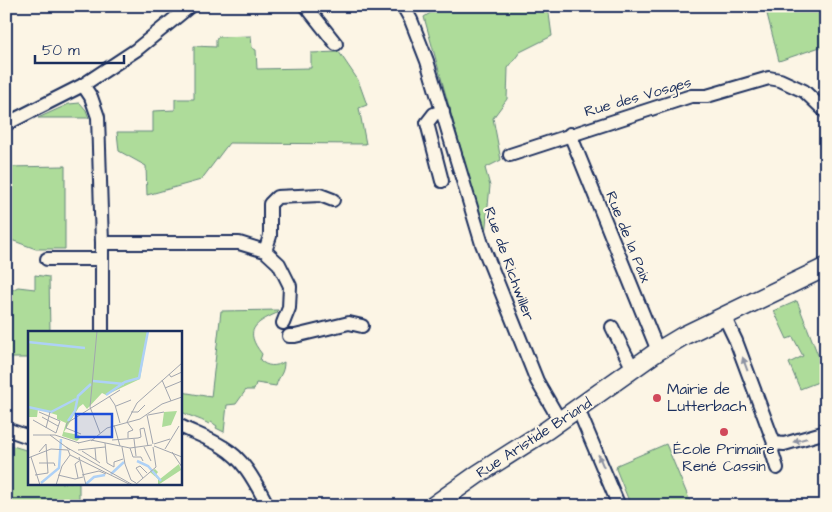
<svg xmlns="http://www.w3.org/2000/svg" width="832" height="512" font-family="'Architects Daughter',sans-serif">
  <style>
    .green { fill: #aedc9a; stroke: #64867c }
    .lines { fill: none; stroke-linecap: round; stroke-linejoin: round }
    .minor-casing { stroke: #1b2f5e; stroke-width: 16 }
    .secondary-casing { stroke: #1b2f5e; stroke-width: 21 }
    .minor { stroke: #fcf5e5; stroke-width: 12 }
    .secondary { stroke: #fcf5e5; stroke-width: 18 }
    .oneway { fill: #8c92a2 }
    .poi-dot { fill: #d1495b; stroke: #fcf5e5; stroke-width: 2 }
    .labels { text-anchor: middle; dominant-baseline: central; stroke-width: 4; stroke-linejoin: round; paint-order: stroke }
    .street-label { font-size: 15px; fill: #1b2f5e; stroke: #fcf5e5 }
    .poi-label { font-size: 15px; fill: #1b2f5e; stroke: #fcf5e5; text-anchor: start }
    .inset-river { fill: none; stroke: #aed1f6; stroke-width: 2.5 }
    .inset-road { fill: none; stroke: #a2a6af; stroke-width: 1 }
    .view { fill: #1d4ed8; fill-opacity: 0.15; stroke: #1d4ed8; stroke-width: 2.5 }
    .inset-edge { fill: none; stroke: #1b2f5e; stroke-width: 2.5 }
  </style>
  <rect width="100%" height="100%" fill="#fcf5e5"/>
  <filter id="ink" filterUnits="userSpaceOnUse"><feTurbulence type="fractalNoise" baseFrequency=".02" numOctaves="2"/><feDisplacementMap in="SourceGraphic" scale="10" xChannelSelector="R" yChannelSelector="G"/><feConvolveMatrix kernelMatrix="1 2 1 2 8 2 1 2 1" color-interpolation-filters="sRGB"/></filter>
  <g filter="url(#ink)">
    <g class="green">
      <polygon points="441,6 545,6 549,14 552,36 520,52 508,68 507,99 493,118 501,160 485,168 490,186 485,235 424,17"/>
      <polygon points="765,6 826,6 826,45 779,61"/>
      <polygon points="251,36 252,48 256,50 257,69 311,68 311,53 339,52 358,80 367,105 359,108 366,144 229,143 201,180 147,195 146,166 119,151 117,132 153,132 153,111 175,110 175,99 194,99 194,46 216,47 216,39 217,39 218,37"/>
      <polygon points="80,103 86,110 89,118 38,118 69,104"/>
      <polygon points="65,166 65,249 36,249 14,241 6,240 6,167"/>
      <polygon points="35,275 49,277 50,332 29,332 29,358 6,358 6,293 18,287 35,289"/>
      <polygon points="797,301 823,368 826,368 826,379 800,389 789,363 803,356 793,337 787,339 774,311"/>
      <path d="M278,310L277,313C255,323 243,330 262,354L260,360C267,367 276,367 284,362C284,374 279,375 276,386L256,383L254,390H246L236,404L227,405L224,432L216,428L217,426L211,422L209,424C199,418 190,417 180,411V395L182,392L211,397L221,311Z"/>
      <polygon points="6,444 29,451 29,483 79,483 79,506 6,506"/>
      <polygon points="666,444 692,506 631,506 616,469 617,465"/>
    </g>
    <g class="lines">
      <defs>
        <g id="minor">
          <polyline points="306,6 336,44"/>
          <polyline points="403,6 411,20 427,61 482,244 537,381 560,421"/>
          <polyline points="83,85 91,97 98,117 102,243 102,332"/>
          <polyline points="6,124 83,85 136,50 190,6"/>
          <polyline points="570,134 658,351"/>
          <polyline points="510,155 691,96 707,96 769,78 780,80 804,91 826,112"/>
          <polyline points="442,181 427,123 434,114 443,111"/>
          <polyline points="102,243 239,243 265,251 279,264 290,286 289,308 283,323"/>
          <polyline points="265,251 270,236 270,204 277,197 320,195 333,200"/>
          <polyline points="47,259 102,259"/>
          <polyline points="724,316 736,341 774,443 772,452 777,468"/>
          <polyline points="612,327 633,369"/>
          <polyline points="289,336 295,336 349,323 362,326"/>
          <polyline points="578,409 619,506"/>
          <path d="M180,426C194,433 209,438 223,447C245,460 256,484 268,506"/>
          <polyline points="6,429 29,437"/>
          <polyline points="774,443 784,444 826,432"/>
        </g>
        <polyline id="secondary" points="433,506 478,474 547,430 658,351 683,336 826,267"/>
      </defs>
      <use href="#minor" class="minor-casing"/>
      <use href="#secondary" class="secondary-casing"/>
      <use href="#minor" class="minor"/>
      <use href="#secondary" class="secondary"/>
    </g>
    <defs><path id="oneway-solid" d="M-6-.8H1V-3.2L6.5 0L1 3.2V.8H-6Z" transform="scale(1.25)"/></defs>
    <g class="oneway">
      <use href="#oneway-solid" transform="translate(745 364) rotate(-110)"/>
      <use href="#oneway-solid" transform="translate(800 440) rotate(164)"/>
      <use href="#oneway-solid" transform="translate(601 461) rotate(-113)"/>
    </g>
  </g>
  <g class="poi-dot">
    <circle cx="657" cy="398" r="5"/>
    <circle cx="724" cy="432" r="5"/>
  </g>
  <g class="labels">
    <g class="street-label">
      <text transform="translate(638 97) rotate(-16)">Rue des Vosges</text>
      <text transform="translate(628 237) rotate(68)">Rue de la Paix</text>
      <text transform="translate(509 264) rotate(70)">Rue de Richwiller</text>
      <text transform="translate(534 438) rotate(-33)">Rue Aristide Briand</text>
    </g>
    <g class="poi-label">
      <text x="667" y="389">Mairie de<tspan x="667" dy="17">Lutterbach</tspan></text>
      <text x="724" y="449" text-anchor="middle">École Primaire<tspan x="724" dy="17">René Cassin</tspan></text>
    </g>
  </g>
  <g transform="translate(28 331)">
    <rect width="154" height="154" fill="#fcf5e5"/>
    <path d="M0,0H120L112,48L78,64L74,62L59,78L55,73L51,76L36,101L51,104L52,107L49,110L34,105L38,92L29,88V84L10,78L9,86H0ZM149,80L143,94L134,96L136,81ZM151,133L153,139L130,154V148L122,141L127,138L130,141L127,145L132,148Z" fill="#aedc9a"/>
    <path class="inset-river" d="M0,11L57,17M65,50L96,53M78,64L97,51L111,47L120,0M0,76L23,81L48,68M40,90L47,80L50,65L63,53M109,130L120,135L133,150M83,143L96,131M13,152L31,137L33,108M58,153L66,146L77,144"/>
    <path class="inset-road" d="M69,0L62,76L72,102M141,43L143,46L154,41M134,49L143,70M137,57L154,50M81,65L87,74L92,92M88,75L103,69M11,81L32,90L28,102M103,81H110L117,74M119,84L125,113M120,84L136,81M14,86L30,95M5,89L28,102M99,91L109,72L154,32M99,91L105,99L100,101V107M86,94L92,115M18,97L22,81M53,103L38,97L39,92L92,59M5,104H27L51,112M22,104L42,119M110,107L113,106L112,98L116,97L120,115M106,108L108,125M84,109L110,107M63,110L79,97L112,88L134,73L154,66M50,112L63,109L102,117L124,114M77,112L79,132L86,136V131L95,128M126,113L142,108M126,115L154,126M38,116L105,154M94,116L97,133L103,149L108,152M116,116L123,130M67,117L68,129L72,132M102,117L105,126H113L115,130M137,118L151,95M50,119L77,116M54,120L68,129M144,121L154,136M42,124L103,154M3,126L12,154M51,126L58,154M0,127L23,118L40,119L42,124L34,135L28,154M11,132H26L27,135M7,144L20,142L18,113L11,121M30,144L47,148L55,146M54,144L71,140L78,143M50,147L47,133L51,130M115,147L108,137L112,135L119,142M107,154L128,136L125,116"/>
    <path class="view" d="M48,83H84V106H48Z"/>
    <rect width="154" height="154" class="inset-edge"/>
  </g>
  <rect width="832" height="512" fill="none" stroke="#fcf5e5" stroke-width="25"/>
  <rect x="12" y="12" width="807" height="487" fill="none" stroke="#1b2f5e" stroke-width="2" filter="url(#ink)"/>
  <path d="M35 55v8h89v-8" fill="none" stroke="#1b2f5e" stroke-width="2.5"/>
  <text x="42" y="55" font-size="15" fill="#1b2f5e" stroke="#fcf5e5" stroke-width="4" paint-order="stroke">50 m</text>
</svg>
